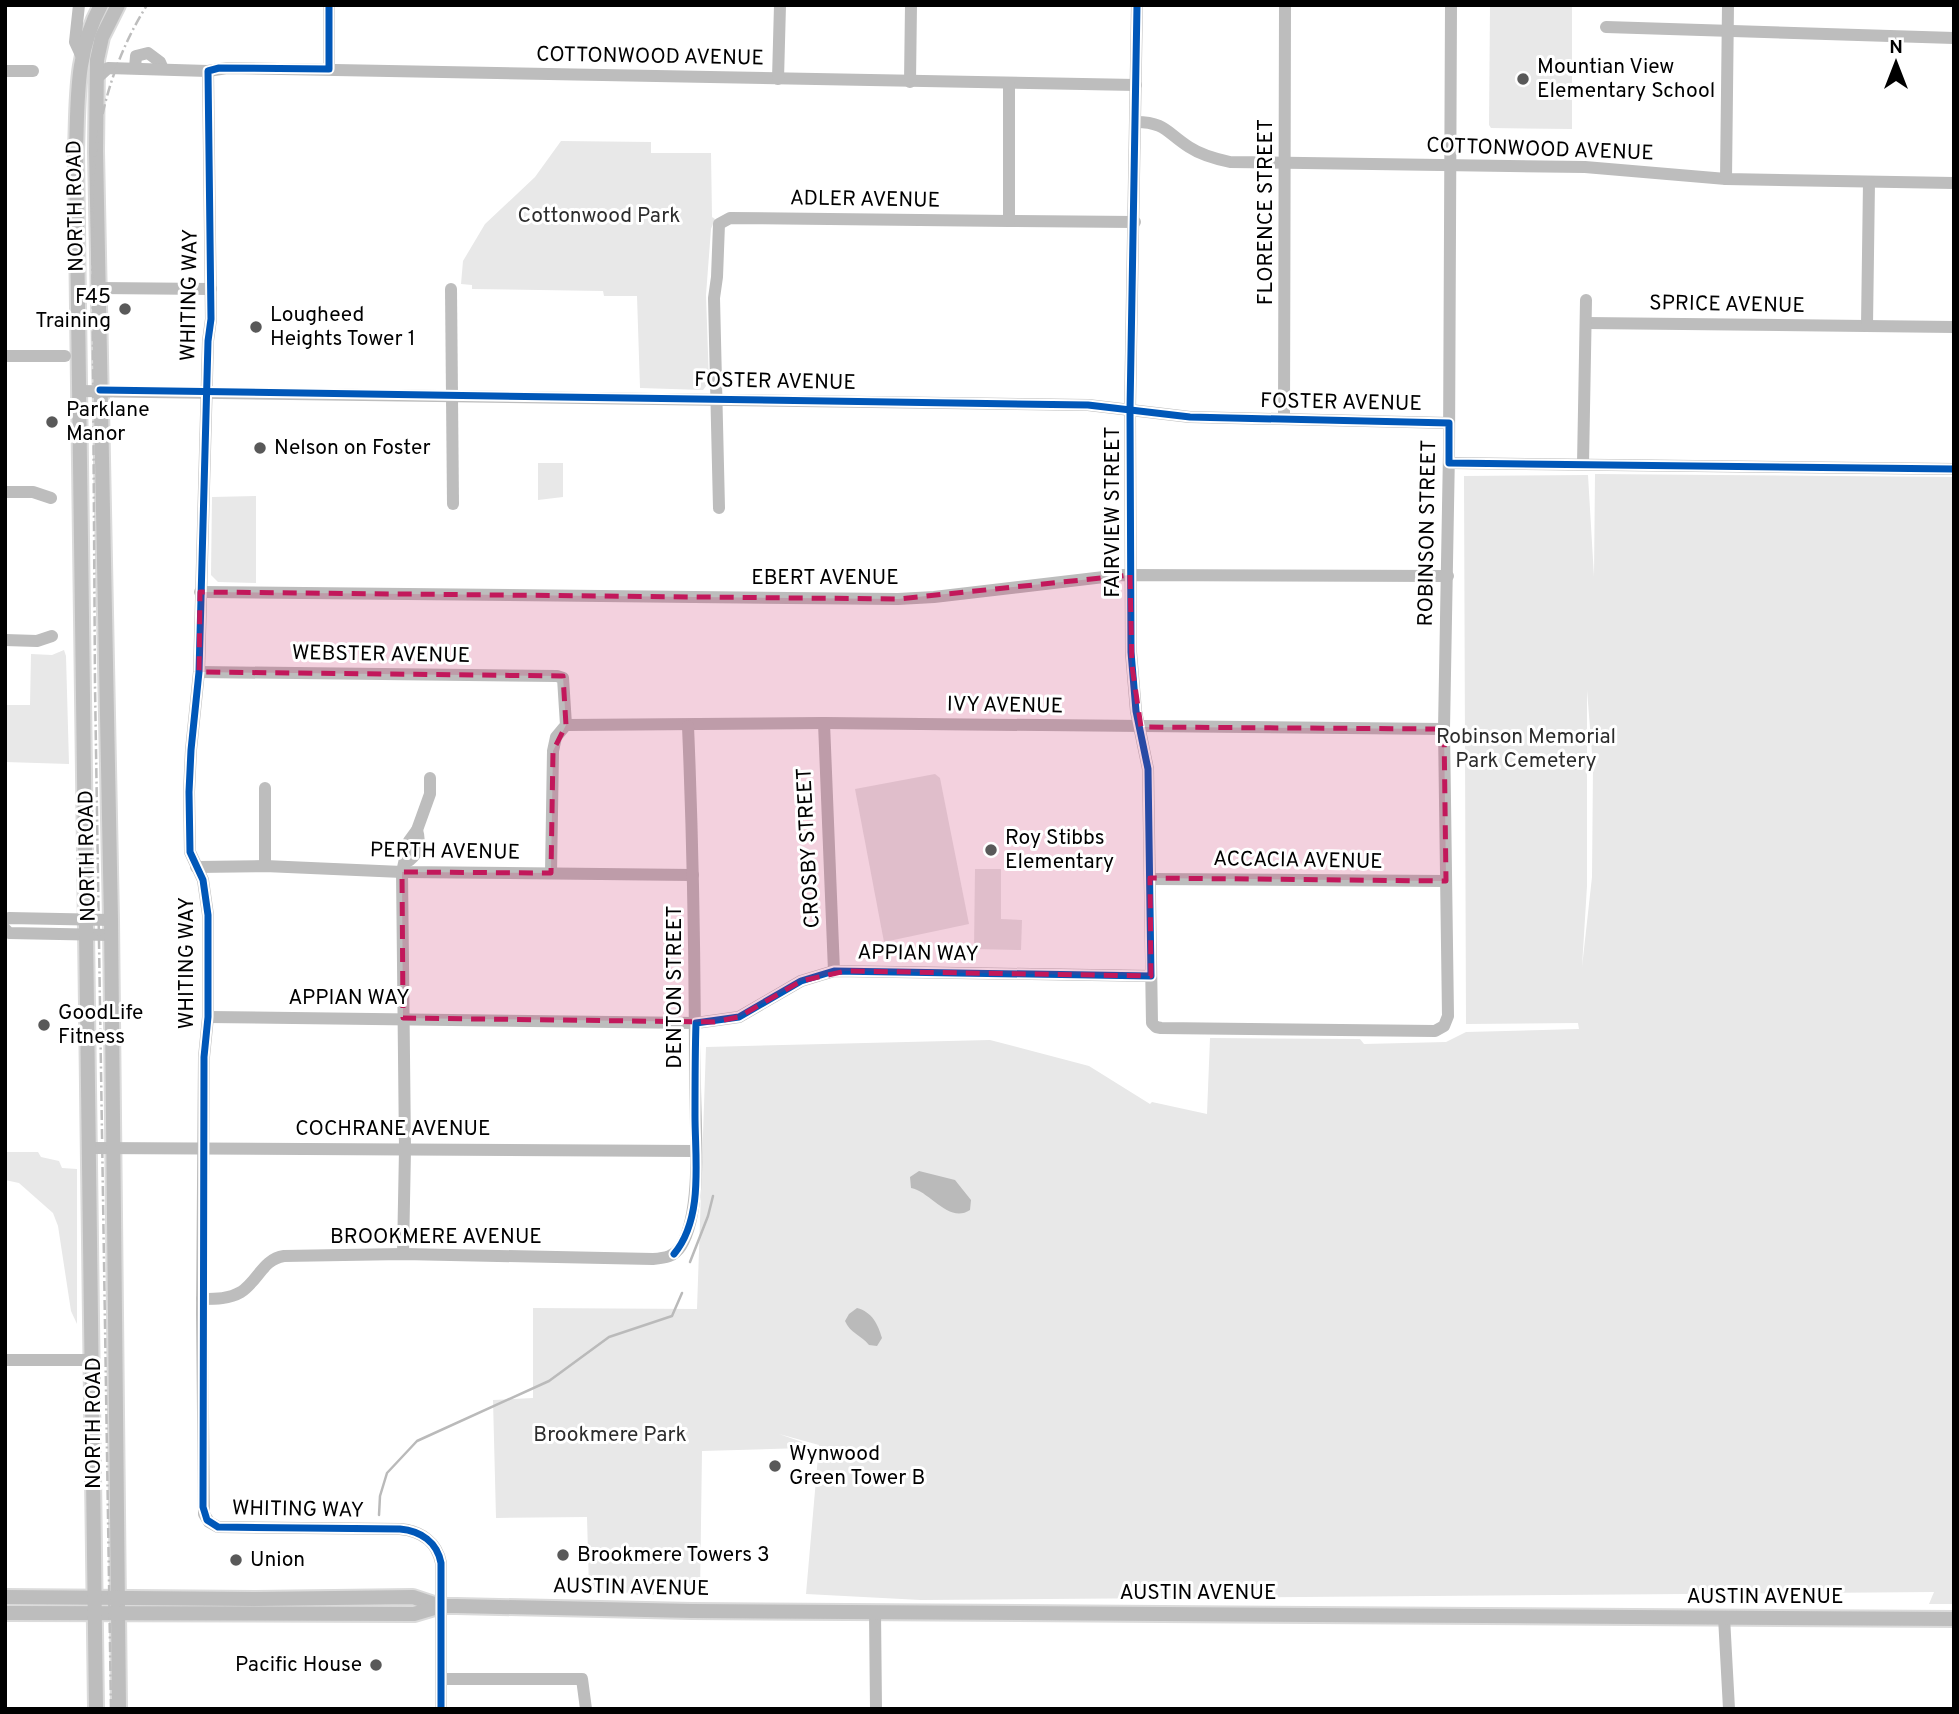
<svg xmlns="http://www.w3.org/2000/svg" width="1959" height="1714" font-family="Overpass,sans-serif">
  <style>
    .green { fill: #e8e8e8; fill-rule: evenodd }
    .water { fill: #bababa }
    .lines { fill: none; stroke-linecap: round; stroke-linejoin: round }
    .stream { stroke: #bababa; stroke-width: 2.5 }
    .major-casing { stroke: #dbdbdb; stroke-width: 18 }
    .minor { stroke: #bdbdbd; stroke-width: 12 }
    .major { stroke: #bdbdbd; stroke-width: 14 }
    .rail { stroke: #bdbdbd; stroke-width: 2.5; stroke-dasharray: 10 3.5 2 3.5; stroke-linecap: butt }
    .cycleway-casing { stroke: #fff; stroke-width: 11 }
    .cycleway { stroke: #0057b8; stroke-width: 7 }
    .marked { fill: #c2185b; fill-opacity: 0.2; stroke: #c2185b; stroke-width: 5; stroke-dasharray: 14 9; stroke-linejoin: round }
    .poi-dot { fill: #595959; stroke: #fff; stroke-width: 2.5 }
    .labels { text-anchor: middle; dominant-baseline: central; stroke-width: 6; stroke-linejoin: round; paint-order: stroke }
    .street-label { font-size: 21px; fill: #000; stroke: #fff }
    .poi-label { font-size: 21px; fill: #000; stroke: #fff; text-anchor: start }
    .park-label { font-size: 21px; fill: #2d2d2d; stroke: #fff }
  </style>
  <rect width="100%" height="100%" fill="#fff"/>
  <g class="green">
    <polygon points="1490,5 1572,5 1572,129 1491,128 1489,125"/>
    <polygon points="561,141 651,142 651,153 711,153 712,217 715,219 711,229 706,295 709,382 703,390 640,388 637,296 604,296 603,291 472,289 472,285 461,284 463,261 485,224 535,177"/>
    <polygon points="538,463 563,463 563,497 538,500"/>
    <path d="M1595,474L1954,477V1604H1929L1934,1592L921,1600L806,1594L819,1445L779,1434L805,1443L804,1448L702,1451L700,1595H639L613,1590L589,1589L587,1517L496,1518L493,1400L533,1398V1308L697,1309L706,1047L990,1040L1089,1066L1150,1104L1152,1102L1207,1114L1210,1038L1360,1039L1364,1044L1446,1042L1466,1032L1579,1029L1578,1023L1466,1024L1464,476L1588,475L1594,577ZM1587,690L1593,766L1592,877L1582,967L1587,886Z"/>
    <polygon points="256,496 256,583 218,582 211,575 212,497"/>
    <polygon points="64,650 66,656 69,764 5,762 5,705 30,705 31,654 52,655"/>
    <polygon points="935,774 940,778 969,924 884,942 855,789"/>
    <polygon points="975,869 1001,869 1001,919 1022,920 1021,950 974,949"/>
    <polygon points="5,1152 38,1152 41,1157 59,1161 62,1168 77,1169 77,1324 71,1311 58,1226 53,1213 19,1183 5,1180"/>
  </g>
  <g class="water">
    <path d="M919,1171L955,1180L971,1200L970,1210C949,1224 931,1192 911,1188L910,1177Z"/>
    <path d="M857,1308C872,1312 878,1324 882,1338L877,1346L869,1345C861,1335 850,1333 845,1321L849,1314Z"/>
  </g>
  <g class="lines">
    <g class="stream">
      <polyline points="690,1262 708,1216 713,1196"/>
      <polyline points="379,1515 380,1496 387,1473 417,1441 549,1381 609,1337 672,1316 682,1293"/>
    </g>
    <defs>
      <g id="major">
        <polyline points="118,5 102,37 97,60 96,151 111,920 119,1709"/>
        <polyline points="5,1597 255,1599 413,1597 440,1606"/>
        <polyline points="5,1613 414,1614 441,1606 456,1606 692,1611 1954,1619"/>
        <path d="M96,1709L76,151C78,99 75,53 101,5"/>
      </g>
    </defs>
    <use href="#major" class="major-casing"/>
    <g class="minor">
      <polyline points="79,5 75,42 81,55"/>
      <polyline points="1137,5 1130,409 1131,652 1136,711 1148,769 1152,1023 1156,1027 1161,1028 1435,1031 1444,1026 1448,1016 1444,729 1449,452 1451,5"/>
      <polyline points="1606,27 1954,38"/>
      <polyline points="135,68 136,56 148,53 160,62 163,69"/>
      <polyline points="329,69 329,5"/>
      <polyline points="5,71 33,71"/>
      <path d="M208,71L211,319L208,341L199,672L191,750L189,792L190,852L203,880L208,915V1017L204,1057L202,1313L204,1514L209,1522L218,1527L400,1529C421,1531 437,1542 441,1563V1709"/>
      <polyline points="96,79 108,68 208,71 227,68 1136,85"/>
      <polyline points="778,79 780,5"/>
      <polyline points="910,82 911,5"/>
      <path d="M1136,122C1165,122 1167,133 1189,147C1201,155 1216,159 1230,162L1585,167L1726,179L1954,183"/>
      <polyline points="1726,179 1728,5"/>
      <polyline points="1009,221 1135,222"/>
      <polyline points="99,288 211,289"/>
      <polyline points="451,289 453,504"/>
      <polyline points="1586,323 1954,327"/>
      <polyline points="1867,326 1869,182"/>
      <polyline points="5,356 65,356"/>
      <polyline points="79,391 1088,405 1190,417 1449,423"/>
      <polyline points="1284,419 1285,5"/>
      <polyline points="1449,463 1954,469"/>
      <polyline points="1583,464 1586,300"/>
      <polyline points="5,492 33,492 51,498"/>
      <polyline points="719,508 714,298 717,277 719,224 730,218 1009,221 1009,84"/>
      <polyline points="200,592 898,599 934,597 1121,575 1448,576"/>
      <polyline points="5,640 37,641 52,636"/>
      <polyline points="199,672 557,676 563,678 566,725 556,737 553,751 551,873"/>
      <polyline points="824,723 834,971"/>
      <polyline points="566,725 824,723 1444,729"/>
      <polyline points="265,788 265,866"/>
      <path d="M405,863C418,857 421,843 417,830"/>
      <polyline points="196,867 265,866 402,872 693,875"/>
      <polyline points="1150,879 1446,881"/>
      <polyline points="5,920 9,918 111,920"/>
      <polyline points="5,929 9,933 110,935"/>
      <polyline points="208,1017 696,1023 739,1017 801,981 834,971 1151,976"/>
      <polyline points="90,1148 695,1151"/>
      <polyline points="403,1254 405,1149 402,872 409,841 417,830 430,794 430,778"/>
      <path d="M202,1299C216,1299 229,1299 241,1292C258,1281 263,1259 284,1256L403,1254L653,1259C665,1258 674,1257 681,1246C703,1211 695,1125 695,1083C695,964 693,845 688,726"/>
      <polyline points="5,1360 91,1360"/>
      <polyline points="875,1612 876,1709"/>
      <polyline points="1724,1617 1729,1709"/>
      <polyline points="441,1679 582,1679 586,1709"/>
    </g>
    <use href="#major" class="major"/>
    <path class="rail" d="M111,1709L95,686L92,199C94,131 110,64 147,5"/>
    <defs>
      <g id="cycleway">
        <path d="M329,5V69L219,68L208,71L211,319L208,341L199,672L191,750L189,792L190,852L203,880L208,915V1017L204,1057L203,1507L207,1520L218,1527L400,1529C421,1531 437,1542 441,1563V1709"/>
        <polyline points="100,390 1088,405 1190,417 1449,423 1449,463 1954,469"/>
        <path d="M674,1254C704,1218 695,1159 695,1116C695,1085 695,1054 696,1023L739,1017L801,981L834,971L1151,976L1148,769L1136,711L1131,652L1130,409L1137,5"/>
      </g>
    </defs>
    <use href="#cycleway" class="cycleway-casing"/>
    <use href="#cycleway" class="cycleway"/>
  </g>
  <path class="marked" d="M1130,575L1132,666L1141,727L1444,729L1446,881L1150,878L1151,976L846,971L801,981L739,1017L714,1022L403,1018L402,872L551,873L553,751L566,725L563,676L199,672L200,592L898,599Z"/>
  <g class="poi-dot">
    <circle cx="1523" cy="79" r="7"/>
    <circle cx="125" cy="309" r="7"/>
    <circle cx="256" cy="327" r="7"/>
    <circle cx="52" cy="422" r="7"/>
    <circle cx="260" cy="448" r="7"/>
    <circle cx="991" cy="850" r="7"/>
    <circle cx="44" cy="1025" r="7"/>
    <circle cx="775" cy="1466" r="7"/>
    <circle cx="563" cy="1555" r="7"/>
    <circle cx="236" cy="1560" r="7"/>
    <circle cx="376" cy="1665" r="7"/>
  </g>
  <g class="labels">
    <g class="street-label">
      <text transform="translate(650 57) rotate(1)">COTTONWOOD AVENUE</text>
      <text transform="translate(1540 150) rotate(2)">COTTONWOOD AVENUE</text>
      <text transform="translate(865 200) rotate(1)">ADLER AVENUE</text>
      <text transform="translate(76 206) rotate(-91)">NORTH ROAD</text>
      <text transform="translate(1266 212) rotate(-90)">FLORENCE STREET</text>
      <text transform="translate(190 295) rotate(-89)">WHITING WAY</text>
      <text transform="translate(1727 305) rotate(1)">SPRICE AVENUE</text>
      <text transform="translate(775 382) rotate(1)">FOSTER AVENUE</text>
      <text transform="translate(1341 403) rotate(1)">FOSTER AVENUE</text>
      <text transform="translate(1113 512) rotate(-90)">FAIRVIEW STREET</text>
      <text transform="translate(1428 533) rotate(-89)">ROBINSON STREET</text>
      <text x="825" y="578">EBERT AVENUE</text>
      <text transform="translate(381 655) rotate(1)">WEBSTER AVENUE</text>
      <text transform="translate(1005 706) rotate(1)">IVY AVENUE</text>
      <text transform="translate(809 848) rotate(-93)">CROSBY STREET</text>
      <text transform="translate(445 852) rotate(1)">PERTH AVENUE</text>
      <text transform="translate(88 856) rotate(-91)">NORTH ROAD</text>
      <text transform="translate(1298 861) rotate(1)">ACCACIA AVENUE</text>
      <text transform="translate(918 954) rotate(1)">APPIAN WAY</text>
      <text transform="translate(187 963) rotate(-90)">WHITING WAY</text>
      <text transform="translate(675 987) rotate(-90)">DENTON STREET</text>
      <text x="349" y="998">APPIAN WAY</text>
      <text x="393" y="1129">COCHRANE AVENUE</text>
      <text x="436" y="1237">BROOKMERE AVENUE</text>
      <text transform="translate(94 1423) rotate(-90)">NORTH ROAD</text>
      <text transform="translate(298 1510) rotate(1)">WHITING WAY</text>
      <text transform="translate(631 1588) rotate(1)">AUSTIN AVENUE</text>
      <text x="1198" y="1593">AUSTIN AVENUE</text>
      <text x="1765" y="1597">AUSTIN AVENUE</text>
    </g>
    <g class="poi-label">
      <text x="1537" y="67">Mountian View<tspan x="1537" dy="24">Elementary School</tspan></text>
      <text x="111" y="297" text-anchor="end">F45<tspan x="111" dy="24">Training</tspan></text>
      <text x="270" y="315">Lougheed<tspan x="270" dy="24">Heights Tower 1</tspan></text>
      <text x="66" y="410">Parklane<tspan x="66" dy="24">Manor</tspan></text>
      <text x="274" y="448">Nelson on Foster</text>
      <text x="1005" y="838">Roy Stibbs<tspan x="1005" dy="24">Elementary</tspan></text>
      <text x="58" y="1013">GoodLife<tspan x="58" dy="24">Fitness</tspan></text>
      <text x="789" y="1454">Wynwood<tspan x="789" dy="24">Green Tower B</tspan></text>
      <text x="577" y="1555">Brookmere Towers 3</text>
      <text x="250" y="1560">Union</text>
      <text x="362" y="1665" text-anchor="end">Pacific House</text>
    </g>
    <g class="park-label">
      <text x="599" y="216">Cottonwood Park</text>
      <text x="1526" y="737">Robinson Memorial<tspan x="1526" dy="24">Park Cemetery</tspan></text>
      <text x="610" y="1435">Brookmere Park</text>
    </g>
  </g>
  <rect width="1959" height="1714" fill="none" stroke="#000000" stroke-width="14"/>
  <g transform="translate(1896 63)" stroke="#ffffff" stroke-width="5" paint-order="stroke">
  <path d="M0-5L12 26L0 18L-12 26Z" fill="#000000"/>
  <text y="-10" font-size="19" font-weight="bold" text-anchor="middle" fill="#000000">N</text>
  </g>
</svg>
